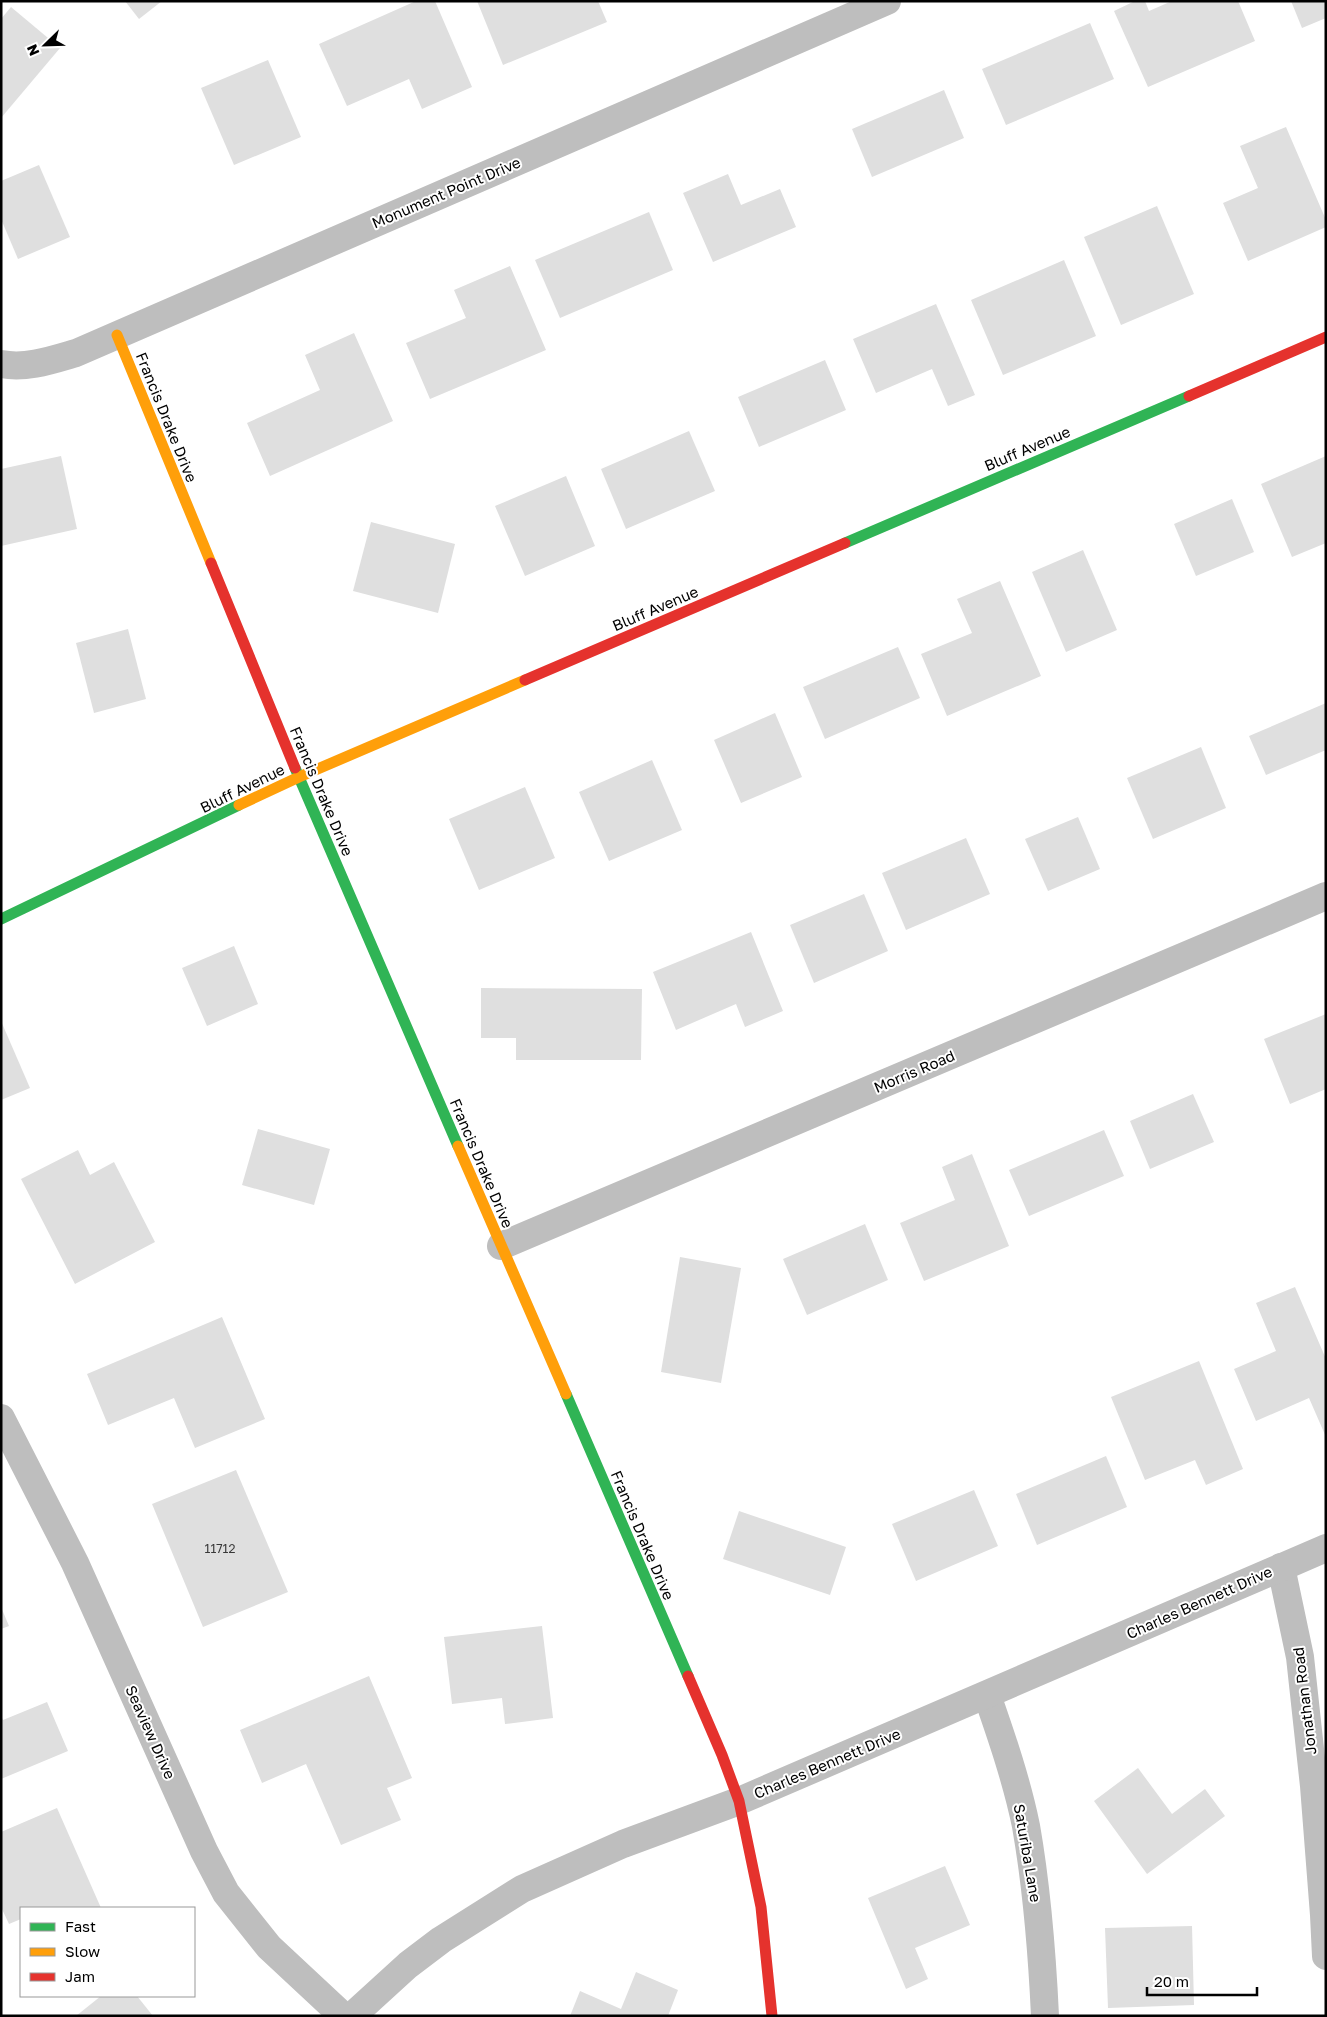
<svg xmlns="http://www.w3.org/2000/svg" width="1327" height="2017" font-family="'Golos Text',sans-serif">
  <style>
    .building { fill: #dfdfdf }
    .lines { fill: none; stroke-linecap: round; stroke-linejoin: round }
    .street { stroke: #bebebe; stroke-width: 28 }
    .fast { stroke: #30b455; stroke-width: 11 }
    .slow { stroke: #ff9f0a; stroke-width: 11 }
    .jam { stroke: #e5322d; stroke-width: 11 }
    .labels { text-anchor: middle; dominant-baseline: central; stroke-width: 4; stroke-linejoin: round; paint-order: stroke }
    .number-label { font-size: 12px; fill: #383838 }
    .street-label { font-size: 15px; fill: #000; stroke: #fff }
  </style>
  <rect width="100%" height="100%" fill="#fff"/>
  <g class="building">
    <polygon points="125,1 162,1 139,19"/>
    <polygon points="416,1 435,1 472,87 422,109 409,79 347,106 319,44"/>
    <polygon points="477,1 598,1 607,22 503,65"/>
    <polygon points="1135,1 1145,1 1149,11 1172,1 1238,1 1255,41 1148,87 1114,11"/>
    <polygon points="1291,1 1326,1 1326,18 1302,28"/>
    <polygon points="11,7 60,48 1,118 1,19"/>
    <polygon points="1090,23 1114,79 1006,125 982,69"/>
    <polygon points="268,60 301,137 234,165 201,88"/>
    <polygon points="944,90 964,138 872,177 852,129"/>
    <polygon points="1286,127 1326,220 1326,227 1248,261 1223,203 1258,188 1240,146"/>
    <polygon points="39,165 70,237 18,259 1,219 1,181"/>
    <polygon points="728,174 741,205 780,189 796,227 713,262 683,193"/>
    <polygon points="1157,206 1194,294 1121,325 1084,237"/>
    <polygon points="649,212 673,270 560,318 535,260"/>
    <polygon points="1064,260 1096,336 1003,375 971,300"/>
    <polygon points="510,266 546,350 430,399 406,343 466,318 454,290"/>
    <polygon points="936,304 975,395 948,406 932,369 876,393 853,339"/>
    <polygon points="354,333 393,421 270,476 247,423 320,390 305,355"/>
    <polygon points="825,360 846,410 759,447 738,397"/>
    <polygon points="689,431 715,491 626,529 601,469"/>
    <polygon points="61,456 77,529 1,546 1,469"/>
    <polygon points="1326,456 1326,543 1292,557 1261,484"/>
    <polygon points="566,476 595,546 525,576 495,506"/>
    <polygon points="1232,499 1254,552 1196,576 1174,524"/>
    <polygon points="371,522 455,544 438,613 353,591"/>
    <polygon points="1083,550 1117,630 1066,652 1032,572"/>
    <polygon points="1000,581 1041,676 947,716 921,654 972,633 957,599"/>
    <polygon points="128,629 146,699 94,713 76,643"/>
    <polygon points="898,647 920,698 825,739 803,687"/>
    <polygon points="1326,703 1326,750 1266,775 1249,736"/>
    <polygon points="775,713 802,777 741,803 714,740"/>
    <polygon points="1201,747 1226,808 1153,839 1127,778"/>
    <polygon points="652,760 682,830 609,861 579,792"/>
    <polygon points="525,787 555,858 479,890 449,819"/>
    <polygon points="1078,817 1100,869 1048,891 1025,839"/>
    <polygon points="966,838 990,894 906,930 882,873"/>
    <polygon points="864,894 888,951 814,983 790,925"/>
    <polygon points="751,932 783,1011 745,1027 736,1004 676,1030 653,972"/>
    <polygon points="234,946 258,1004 207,1026 182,968"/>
    <polygon points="481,988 642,989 641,1060 516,1060 516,1038 481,1038"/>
    <polygon points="1326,1014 1326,1089 1290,1104 1264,1039"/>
    <polygon points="1,1021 30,1088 1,1100"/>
    <polygon points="1193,1094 1214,1142 1150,1169 1130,1121"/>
    <polygon points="258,1129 330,1149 314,1205 242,1185"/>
    <polygon points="1104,1130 1124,1176 1029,1216 1009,1170"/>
    <polygon points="78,1150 90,1175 114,1162 155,1242 75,1284 21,1179"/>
    <polygon points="972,1154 1009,1246 924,1281 900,1223 955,1200 942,1167"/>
    <polygon points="865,1224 888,1280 807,1315 783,1259"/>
    <polygon points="680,1257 741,1268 721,1383 661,1372"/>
    <polygon points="1295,1287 1326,1359 1326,1437 1309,1398 1256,1421 1234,1369 1276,1351 1256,1303"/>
    <polygon points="222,1317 265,1419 195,1448 174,1398 108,1425 87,1374"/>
    <polygon points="1199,1361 1243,1469 1206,1485 1195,1460 1145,1480 1111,1397"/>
    <polygon points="1106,1456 1127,1507 1037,1545 1016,1494"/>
    <polygon points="236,1470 288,1592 203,1627 152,1504"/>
    <polygon points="974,1490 998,1546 916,1581 892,1524"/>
    <polygon points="739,1511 846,1547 830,1595 723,1559"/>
    <polygon points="1,1607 9,1626 1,1629"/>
    <polygon points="542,1626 553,1718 505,1724 502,1698 452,1704 444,1637"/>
    <polygon points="369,1676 412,1778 387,1788 401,1820 341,1845 306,1764 262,1783 240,1730"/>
    <polygon points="47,1702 68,1751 1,1779 1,1716 3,1720"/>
    <polygon points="1138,1768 1172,1814 1205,1789 1225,1816 1147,1874 1094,1801"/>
    <polygon points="57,1808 101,1908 21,1908 21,1919 9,1924 1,1907 1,1832"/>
    <polygon points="945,1866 970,1925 915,1948 928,1979 906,1989 868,1898"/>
    <polygon points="1192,1926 1194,2005 1108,2008 1105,1928"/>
    <polygon points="636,1972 678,1990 668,2016 570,2016 580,1991 621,2009"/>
    <polygon points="101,1996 137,1996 153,2016 76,2016"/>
  </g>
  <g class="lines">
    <g class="street">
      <path d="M1,364C26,369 52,360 76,353L887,1"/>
      <polyline points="501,1246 1326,896"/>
      <polyline points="1,1418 75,1563 204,1851 226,1893 269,1947 343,2016"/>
      <polyline points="1281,1567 1300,1657 1314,1786 1324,1915 1326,1956"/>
      <path d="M987,1695C1002,1738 1017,1782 1026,1826C1037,1889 1042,1952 1045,2016"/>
      <polyline points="352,2016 408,1965 441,1940 522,1889 623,1844 739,1801 1326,1548"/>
    </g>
    <g class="fast">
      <polyline points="845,543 1189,396"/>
      <polyline points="295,768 458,1146"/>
      <polyline points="1,919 239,805"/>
      <polyline points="566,1394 688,1676"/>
    </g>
    <g class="slow">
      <polyline points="117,335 211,563"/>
      <polyline points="239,805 299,777 525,680"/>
      <polyline points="458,1146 566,1394"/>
    </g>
    <g class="jam">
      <polyline points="1189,396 1326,337"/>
      <polyline points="211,563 295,768"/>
      <polyline points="525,680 845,543"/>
      <polyline points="688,1676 722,1755 739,1801 761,1907 772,2016"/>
    </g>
  </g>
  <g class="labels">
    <g class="number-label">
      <text x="220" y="1548">11712</text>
    </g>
    <g class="street-label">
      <text transform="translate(446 192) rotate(-23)">Monument Point Drive</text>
      <text transform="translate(167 417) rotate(68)">Francis Drake Drive</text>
      <text transform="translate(1027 448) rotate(-23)">Bluff Avenue</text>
      <text transform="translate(655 608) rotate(-23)">Bluff Avenue</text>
      <text transform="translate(242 788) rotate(-26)">Bluff Avenue</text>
      <text transform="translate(322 791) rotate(67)">Francis Drake Drive</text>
      <text transform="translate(914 1071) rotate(-23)">Morris Road</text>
      <text transform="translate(482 1163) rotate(67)">Francis Drake Drive</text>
      <text transform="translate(643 1535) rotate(67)">Francis Drake Drive</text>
      <text transform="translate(1199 1602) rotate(-24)">Charles Bennett Drive</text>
      <text transform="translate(1304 1701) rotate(-97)">Jonathan Road</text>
      <text transform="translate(151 1732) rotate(66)">Seaview Drive</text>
      <text transform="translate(827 1763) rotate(-23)">Charles Bennett Drive</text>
      <text transform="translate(1028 1853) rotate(80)">Saturiba Lane</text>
    </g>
  </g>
  <rect width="1327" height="2017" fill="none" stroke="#000000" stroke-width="5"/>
  <rect x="20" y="1907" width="175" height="90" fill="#ffffff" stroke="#999999"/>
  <rect x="30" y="1923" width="25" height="8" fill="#30b455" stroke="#999999"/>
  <text x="65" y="1932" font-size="15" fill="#000000">Fast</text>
  <rect x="30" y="1948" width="25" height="8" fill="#ff9f0a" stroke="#999999"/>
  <text x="65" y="1957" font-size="15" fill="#000000">Slow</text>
  <rect x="30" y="1973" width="25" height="8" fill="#e5322d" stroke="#999999"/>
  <text x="65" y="1982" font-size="15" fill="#000000">Jam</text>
  <g transform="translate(45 45) rotate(247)" stroke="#ffffff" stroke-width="4" paint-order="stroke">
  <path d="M0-4L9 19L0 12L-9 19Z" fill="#000000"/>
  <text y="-8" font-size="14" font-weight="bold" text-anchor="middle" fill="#000000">N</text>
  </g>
  <path d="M1147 1987v8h110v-8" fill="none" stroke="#000000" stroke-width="2.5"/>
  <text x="1154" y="1987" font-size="15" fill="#000000" stroke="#ffffff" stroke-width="4" paint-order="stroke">20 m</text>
</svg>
